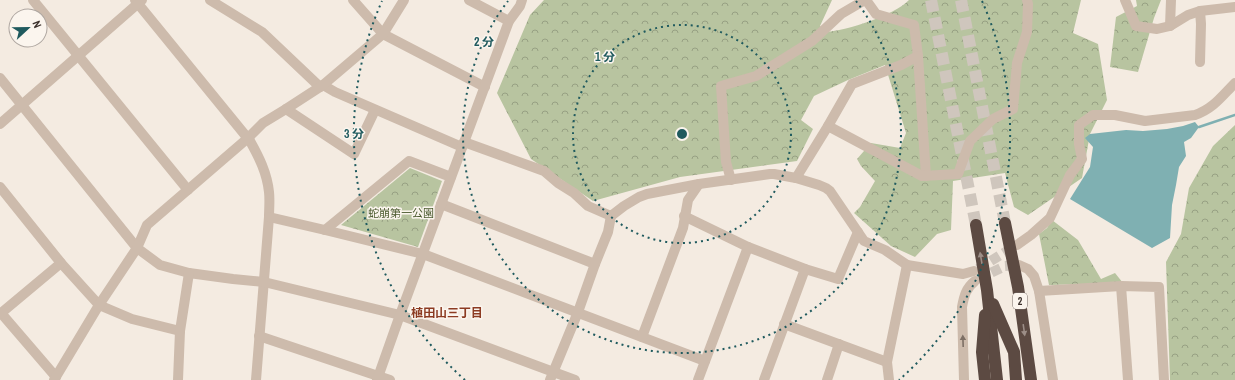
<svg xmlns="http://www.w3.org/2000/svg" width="1235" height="380" font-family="'Archivo Narrow','Noto Sans JP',sans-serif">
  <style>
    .forest { fill: url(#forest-crowns) }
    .water { fill: #7fb0b2 }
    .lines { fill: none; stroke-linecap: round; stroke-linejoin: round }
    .stream { stroke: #7fb0b2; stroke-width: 2.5 }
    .minor-tunnel { stroke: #cfc6bd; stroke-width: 10; stroke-dasharray: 10 5; stroke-linecap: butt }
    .highway-tunnel { stroke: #cfc6bd; stroke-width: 12; stroke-dasharray: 12 6; stroke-linecap: butt }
    .minor { stroke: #cdbbac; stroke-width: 10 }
    .highway { stroke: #5c4a42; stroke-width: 12 }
    .oneway { fill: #9c8e87 }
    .oneway2 { fill: #7d6f65 }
    .ring { fill: none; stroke: #1f5a5e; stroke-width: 2; stroke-dasharray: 2 4 }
    .labels { text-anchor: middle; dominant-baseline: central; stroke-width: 3; stroke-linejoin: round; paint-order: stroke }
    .shield { fill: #fbf5ee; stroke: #756b66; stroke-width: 1 }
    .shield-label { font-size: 10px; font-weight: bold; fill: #3b302b }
    .park-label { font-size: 11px; fill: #4a5a2e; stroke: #fbf5ee }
    .neighbourhood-label { font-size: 12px; font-weight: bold; fill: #8c3b22; stroke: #fbf5ee }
    .centre { fill: #1f5a5e; stroke: #fbf5ee; stroke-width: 2 }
    .ring-label { font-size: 12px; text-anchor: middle; font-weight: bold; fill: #1f5a5e; stroke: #fbf5ee; stroke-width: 3; stroke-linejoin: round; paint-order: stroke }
  </style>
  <defs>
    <pattern id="forest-crowns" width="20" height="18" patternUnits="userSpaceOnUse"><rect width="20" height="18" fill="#b8c4a0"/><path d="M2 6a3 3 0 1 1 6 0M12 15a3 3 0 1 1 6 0" fill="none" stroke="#97a083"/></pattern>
  </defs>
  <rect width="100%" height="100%" fill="#f4ebe1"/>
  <g class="forest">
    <path d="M544,0H832L820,26L826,32C848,30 893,16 909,0H1081L1073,33L1098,44L1107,100L1090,134L1082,178L1028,215L1014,207L1005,173L953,181L951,230L937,234L915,257L891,246L854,213L860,207L875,181L861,166L857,159L871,143L900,148L906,133L885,65L848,80L814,96L801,120L813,129L797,161L680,177L593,201L531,159L497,93L530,15Z"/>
    <polygon points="1136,0 1161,0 1154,18 1138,72 1110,67 1116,17 1137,6"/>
    <polygon points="1235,125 1235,380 1170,380 1166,262 1181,234 1189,188 1213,146"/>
    <polygon points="410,168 442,181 418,247 341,225"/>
    <polygon points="1052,220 1078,240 1101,279 1115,273 1123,283 1049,285 1039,234 1047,228"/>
  </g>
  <polygon class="water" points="1195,122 1199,127 1191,138 1184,142 1186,156 1179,167 1176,185 1172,205 1170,238 1152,248 1070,199 1090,167 1093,147 1085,138 1090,134 1126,130 1143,131 1167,129 1183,126"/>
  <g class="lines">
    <polyline class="stream" points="1199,127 1235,115"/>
    <g class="minor-tunnel">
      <polyline points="978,269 1015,246"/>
      <polyline points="978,279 1005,266 1019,265"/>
    </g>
    <g class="highway-tunnel">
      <polyline points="931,0 976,225"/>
      <polyline points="961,0 1005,223"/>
    </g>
    <g class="minor">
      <polyline points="33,0 188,190"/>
      <path d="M135,0L250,141C259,157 267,173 269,192C270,200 269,209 269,217L256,380"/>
      <polyline points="210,0 262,32 320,87"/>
      <polyline points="353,0 383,34 485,87"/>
      <polyline points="469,0 509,21"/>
      <polyline points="866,0 876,14 914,25 918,56 926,176"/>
      <polyline points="1125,0 1136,26 1157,29 1170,26 1188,15 1200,11 1235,7"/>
      <polyline points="1200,11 1201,24 1200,62"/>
      <polyline points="1170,26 1171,0"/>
      <polyline points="0,78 137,248 160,265 189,273 233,279 264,282 400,315 575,380"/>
      <polyline points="323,85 335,92 462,147"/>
      <polyline points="286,109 354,154 375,110"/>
      <polyline points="0,124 142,0"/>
      <polyline points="828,126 922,176 958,174 970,141 993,119 1013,109 1017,63 1027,32 1028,4 1027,0"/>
      <polyline points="464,142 544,171 558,183 574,193 588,206 611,216 624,206 639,197 647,194 699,184 770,174 774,174 796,178 819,185 826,188 830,191 864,241 885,250 907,265 963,274 974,271"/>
      <polyline points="796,178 828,126 852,84 901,65 918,56"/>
      <polyline points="731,180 726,162 721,86 756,76 812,41 841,14 865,0"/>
      <polyline points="0,187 61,263 99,305 132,319 180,331"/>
      <polyline points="441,204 595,264"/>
      <polyline points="684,216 748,247 805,269 838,279 858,232"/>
      <polyline points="269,217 325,230 423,254 705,361"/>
      <polyline points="325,230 409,161 451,177"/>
      <path d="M1017,245L1031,235L1050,218L1070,175L1082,159L1079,144V125L1093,115H1115L1145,121L1195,115C1213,109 1222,96 1235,83"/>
      <polyline points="1019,265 1028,269 1034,276 1039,291 1053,380"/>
      <polyline points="1121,286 1128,380"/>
      <polyline points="1039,291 1121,286 1159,287 1164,380"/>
      <polyline points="1,313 56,377"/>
      <polyline points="0,314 61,263"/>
      <polyline points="784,324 887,362"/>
      <polyline points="259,336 390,380"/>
      <polyline points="642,337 683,228 688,200 699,184"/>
      <polyline points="54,380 99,305 137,248 147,225 248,138 263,123 286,109 323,85 383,34 404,0"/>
      <polyline points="178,380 180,331 189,273"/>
      <polyline points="377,380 400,315 509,21 520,6 522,0"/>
      <polyline points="550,380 578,312 595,264 608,232 611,216"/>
      <polyline points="698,380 748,247"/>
      <polyline points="764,380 805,269"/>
      <polyline points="827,380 839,344"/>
      <polyline points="889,380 887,362 907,265"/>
      <path d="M964,380L962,307C964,296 966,288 975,281"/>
    </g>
    <g class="highway">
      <polyline points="1005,223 1018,287 1031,380"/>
      <polyline points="976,225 987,290 997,380"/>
      <polyline points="993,304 1014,352 1016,380"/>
      <polyline points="985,380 982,352 985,315"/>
    </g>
  </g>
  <defs><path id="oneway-solid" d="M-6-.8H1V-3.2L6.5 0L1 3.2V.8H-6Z"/></defs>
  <g class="oneway">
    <use href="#oneway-solid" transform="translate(981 258) rotate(-100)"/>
    <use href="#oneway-solid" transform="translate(1024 330) rotate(82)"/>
  </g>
  <use class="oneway2" href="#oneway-solid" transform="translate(963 341) rotate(-92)"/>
  <g class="ring">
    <circle cx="682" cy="134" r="109"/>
    <path d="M856 1A219 219 0 1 1 508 1"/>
    <path d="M465 380A328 328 0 0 1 382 1M982 1A328 328 0 0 1 899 380"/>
  </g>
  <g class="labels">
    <rect class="shield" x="1013" y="293" width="14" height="16" rx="3"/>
    <g class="shield-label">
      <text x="1020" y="301">2</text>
    </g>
    <g class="park-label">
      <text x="401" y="213">蛇崩第一公園</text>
    </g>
    <g class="neighbourhood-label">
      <text x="447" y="313">植田山三丁目</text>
    </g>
  </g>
  <circle cx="682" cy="134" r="6" class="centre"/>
  <g class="ring-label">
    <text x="484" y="46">2 分</text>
    <text x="605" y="61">1 分</text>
    <text x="354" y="138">3 分</text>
  </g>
  <g transform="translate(28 28) rotate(68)"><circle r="19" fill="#fbf5ee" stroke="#aea6a0"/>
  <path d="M0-3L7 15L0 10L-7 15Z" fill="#1f5a5e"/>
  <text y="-6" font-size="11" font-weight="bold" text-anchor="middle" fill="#3b302b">N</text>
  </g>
</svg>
